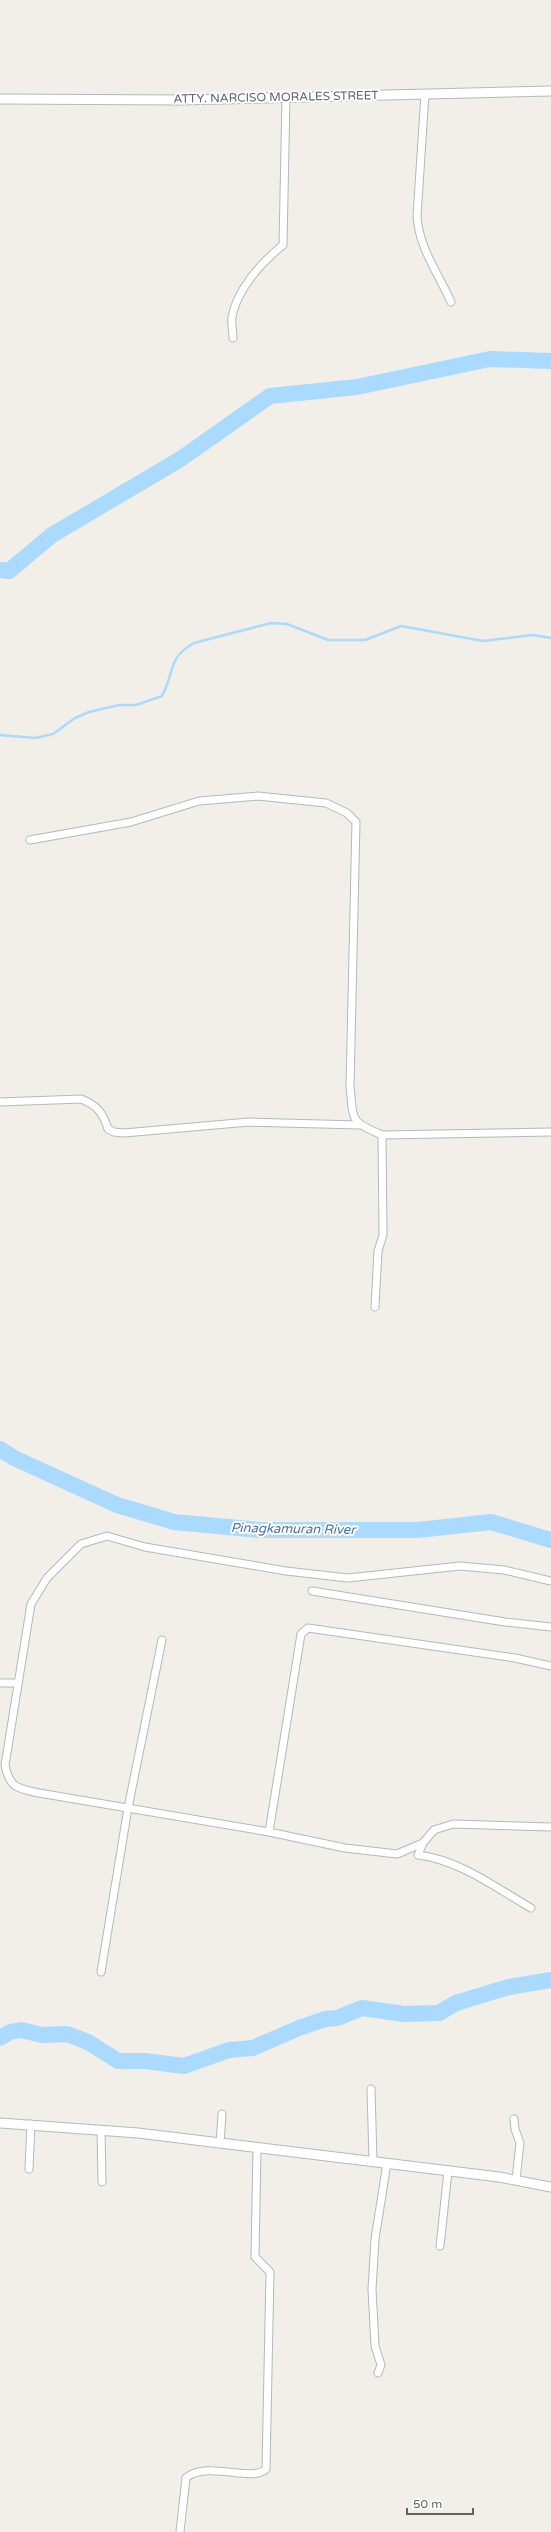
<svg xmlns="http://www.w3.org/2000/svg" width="551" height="2532" font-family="'Varela Round',sans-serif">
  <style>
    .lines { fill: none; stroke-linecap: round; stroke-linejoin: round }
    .stream { stroke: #aadaff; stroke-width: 2.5 }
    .river { stroke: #aadaff; stroke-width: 16 }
    .minor-casing { stroke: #b5b8bc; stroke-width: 9 }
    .tertiary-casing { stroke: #b5b8bc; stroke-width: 11 }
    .minor { stroke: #fff; stroke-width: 7 }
    .tertiary { stroke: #fff; stroke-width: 9 }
    .labels { text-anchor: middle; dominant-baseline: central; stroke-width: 4; stroke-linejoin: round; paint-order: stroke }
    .street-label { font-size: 12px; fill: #5f6368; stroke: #fff }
    .water-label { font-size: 13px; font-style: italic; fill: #4174aa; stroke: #fff }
  </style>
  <rect width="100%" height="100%" fill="#f1efe8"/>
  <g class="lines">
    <path class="stream" d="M0,735L35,738L53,734L75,718L89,712L119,705H136L162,696C175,672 167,658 194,643L271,623L287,624L328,640H365L401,626L483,641L533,635L551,638"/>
    <g class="river">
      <polyline points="0,570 9,571 52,535 179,460 270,396 357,387 490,359 551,361"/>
      <polyline points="0,1449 14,1458 117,1505 174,1522 260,1530 418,1530 491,1522 551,1540"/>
      <polyline points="0,2038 10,2032 21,2030 42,2035 67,2034 88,2042 118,2061 145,2061 184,2066 229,2050 253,2048 299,2028 325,2019 337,2018 362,2008 404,2014 439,2013 456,2003 509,1987 551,1980"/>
    </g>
    <defs>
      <g id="minor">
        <path d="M425,94L417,216C419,248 438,273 451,302"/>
        <path d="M233,338C233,332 231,323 232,317C237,289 262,262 283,245L286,97"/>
        <path d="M30,840L131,822L199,801L258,796L326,803L347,813L356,822L350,1087C354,1121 349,1121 382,1135L551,1132"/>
        <path d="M0,1102L81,1099C97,1105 103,1113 108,1129L114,1132L124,1133L249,1122L359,1125"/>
        <polyline points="375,1307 378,1251 383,1235 382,1135"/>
        <path d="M551,1581L504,1570L460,1566L348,1578L286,1571L145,1547L107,1536L81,1544L47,1578L31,1604L5,1765C9,1788 19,1789 39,1793L269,1832L345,1848L397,1854L423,1843L434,1830L453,1824L551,1827"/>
        <polyline points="312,1591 505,1622 551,1627"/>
        <polyline points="0,1683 17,1683"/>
        <polyline points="269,1832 301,1634 308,1628 515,1658 551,1666"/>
        <path d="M423,1843L418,1855C460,1860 496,1888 531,1908"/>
        <polyline points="101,1972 128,1808 162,1640"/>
        <polyline points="371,2089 373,2161"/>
        <polyline points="514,2119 515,2129 520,2143 516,2180"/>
        <polyline points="101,2130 102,2182"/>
        <polyline points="220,2144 222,2114"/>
        <polyline points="29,2169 31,2124"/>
        <polyline points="440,2246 448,2171"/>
        <polyline points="378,2373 381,2365 375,2346 372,2289 375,2239 387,2163"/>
        <path d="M180,2532L186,2478C207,2460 252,2483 266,2469L270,2272L255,2257L257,2148"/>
      </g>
      <g id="tertiary">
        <polyline points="0,99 181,100 551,91"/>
        <polyline points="0,2123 138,2133 499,2177 551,2187"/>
      </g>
    </defs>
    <use href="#minor" class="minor-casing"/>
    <use href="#tertiary" class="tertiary-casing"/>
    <use href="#minor" class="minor"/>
    <use href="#tertiary" class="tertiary"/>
  </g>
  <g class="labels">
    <g class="street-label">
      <text transform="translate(276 97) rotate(-1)">ATTY. NARCISO MORALES STREET</text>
    </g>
    <g class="water-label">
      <text transform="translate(293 1529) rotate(1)">Pinagkamuran River</text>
    </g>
  </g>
  <path d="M407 2508v6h66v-6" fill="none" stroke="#5f6368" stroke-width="2"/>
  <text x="413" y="2508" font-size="12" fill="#5f6368" stroke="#ffffff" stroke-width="3" paint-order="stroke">50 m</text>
</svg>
